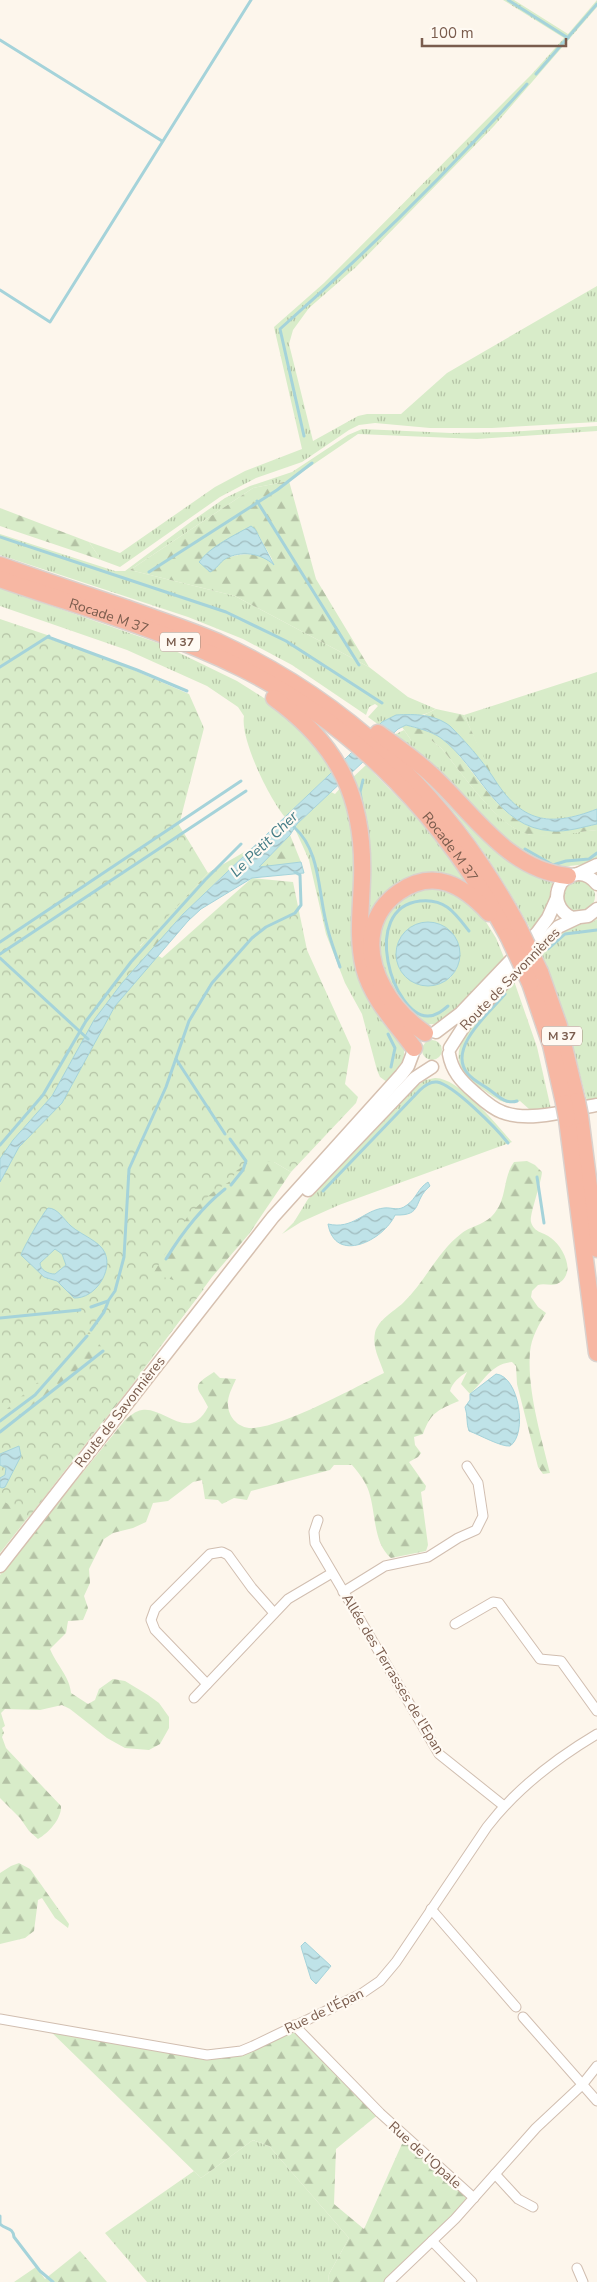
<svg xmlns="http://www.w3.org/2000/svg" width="597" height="2282" font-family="'Nunito Sans',sans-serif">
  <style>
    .grass { fill: url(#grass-tufts); fill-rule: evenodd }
    .forest { fill: url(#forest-firs); fill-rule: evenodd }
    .park { fill: url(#park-crowns) }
    .water { fill: url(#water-waves); stroke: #a5d3da; fill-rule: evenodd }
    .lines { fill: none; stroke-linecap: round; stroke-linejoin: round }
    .stream { stroke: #a5d3da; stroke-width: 3 }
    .street-casing { stroke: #d1beb0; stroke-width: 11 }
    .secondary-casing { stroke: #d6c0b0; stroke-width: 15 }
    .highway-casing { stroke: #dad1cd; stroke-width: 19 }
    .street { stroke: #fff; stroke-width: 9 }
    .secondary { stroke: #fff; stroke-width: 12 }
    .highway { stroke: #f7b7a3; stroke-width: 16 }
    .highway-bridge-casing { stroke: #dad1cd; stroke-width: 19; stroke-linecap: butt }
    .highway-bridge { stroke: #f7b7a3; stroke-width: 16 }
    .labels { text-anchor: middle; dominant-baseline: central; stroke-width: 4.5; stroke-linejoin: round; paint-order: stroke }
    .shield { fill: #fffaf3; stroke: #a28b7f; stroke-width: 1 }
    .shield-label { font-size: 12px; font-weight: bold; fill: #7a5c4d }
    .street-label { font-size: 14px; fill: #7a5c4d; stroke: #fffaf3 }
    .water-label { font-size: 15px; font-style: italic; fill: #437c86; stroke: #fffaf3 }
  </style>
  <defs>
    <pattern id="grass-tufts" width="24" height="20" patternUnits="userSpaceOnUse" patternTransform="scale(1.25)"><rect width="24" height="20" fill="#d8ecc9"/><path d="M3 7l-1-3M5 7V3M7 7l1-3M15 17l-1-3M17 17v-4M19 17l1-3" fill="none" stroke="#b4c2a5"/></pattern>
    <pattern id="forest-firs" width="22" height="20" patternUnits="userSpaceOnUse" patternTransform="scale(1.25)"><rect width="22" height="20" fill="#d8ecc9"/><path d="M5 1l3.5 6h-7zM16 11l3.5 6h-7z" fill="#b4c2a5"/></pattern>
    <pattern id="park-crowns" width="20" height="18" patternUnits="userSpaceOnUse" patternTransform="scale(1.25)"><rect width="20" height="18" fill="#d8ecc9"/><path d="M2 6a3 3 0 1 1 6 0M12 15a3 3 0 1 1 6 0" fill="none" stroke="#b4c2a5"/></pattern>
    <pattern id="water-waves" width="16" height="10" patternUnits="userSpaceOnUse" patternTransform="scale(1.25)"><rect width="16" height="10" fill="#bfe3e8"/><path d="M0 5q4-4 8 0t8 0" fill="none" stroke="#a0bbbe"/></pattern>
  </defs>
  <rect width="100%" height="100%" fill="#fdf6ec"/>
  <g class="grass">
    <polygon points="503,0 514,0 568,34 597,0 597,7 494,126 356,267 309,308 293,330 289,344 313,441 358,416 367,414 401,414 447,373 597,286 597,422 492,428 430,428 375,423 359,425 349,430 302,462 256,478 220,497 120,567 101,560 89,542 120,553 215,487 245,471 302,449 274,327 324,283 531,75 564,38"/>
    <path d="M597,426V431L477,439L358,434L289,481L253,488L130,570L235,596L369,667L408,697L436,709C433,710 429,713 425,714C411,719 391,712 379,725L368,717L378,706L375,704L369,707L366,715L292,665L243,639L188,617L0,555V534L115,571H125L192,521L225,498L250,486L292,472L348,435L362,429L451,433L509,432Z"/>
    <path d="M0,588L161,644L237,681L267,700L311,736L333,771L285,817C269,798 240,739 244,716L238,707L207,686L127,650L0,606Z"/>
    <path d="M597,672V809C508,844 495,781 464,715Z"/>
    <path d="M404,730L411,740H431L441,748C462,772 501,834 535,835C556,836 576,832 597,830V860L587,864L551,868L504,840L392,736Z"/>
    <polygon points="366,765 422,822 471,888 423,877 368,931 351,779"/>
    <path d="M414,769L554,879L550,890L551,902L532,932C499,871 464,818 414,769Z"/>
    <path d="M341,787L354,829V909L404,1045C406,1061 398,1072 387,1082L380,1077L377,1070L362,1014L345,983L326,934L309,860L295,829L297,824L331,792L335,794Z"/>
    <circle cx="579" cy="896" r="16"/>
    <path d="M423,887L452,890L481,914L496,938L505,960C490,976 458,1016 438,1023C407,1034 382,974 378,951C376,935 383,916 393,904C399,897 414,892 423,887ZM425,922L435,923L459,960L456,970L450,978L421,985L411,981L404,975L416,925Z"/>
    <path d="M597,919V1098L587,1101C573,1048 562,1000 540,950C549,941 558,930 571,926C580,923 588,926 597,919Z"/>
    <path d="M514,981L537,1047L551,1109H529L520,1101C507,1107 496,1099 485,1091C476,1084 466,1078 461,1067C447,1038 496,1000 514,981Z"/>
    <circle cx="432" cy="1050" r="10"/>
    <path d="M435,1078C458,1077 497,1125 512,1142L339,1205L301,1222L282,1234L294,1222L308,1199L417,1086L425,1080Z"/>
    <polygon points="253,2140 269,2146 349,2238 329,2274 328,2282 147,2282 105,2233 194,2171 201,2178"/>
  </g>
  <g class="forest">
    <path d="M289,481L316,579L369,667L235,596L130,570L253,488ZM255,529L272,559L273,564C259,551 241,553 224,559Z"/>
    <polygon points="0,508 89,542 101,560 0,526"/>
    <path d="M436,709L464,715L493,777C473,752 457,724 424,715Z"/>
    <path d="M406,725C416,728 428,730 438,736C451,744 463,760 472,772C512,825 529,839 597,824V830C576,832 553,838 532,835C499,831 462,772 441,748L431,740H411L402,727Z"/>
    <polygon points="290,835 301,862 258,868"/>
    <polygon points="253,847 183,914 0,1126 150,934 208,873"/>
    <polygon points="144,1129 274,1162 291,1172 249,1234 212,1277 132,1385 0,1553 0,1182"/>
    <path d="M527,1161L535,1165L542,1172C541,1184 529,1216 531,1222C534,1233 544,1232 551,1238C560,1244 570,1262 567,1272C566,1277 562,1282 557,1284C551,1286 544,1283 538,1285L532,1291L531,1297L538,1307L546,1313C539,1324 531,1338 530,1352C527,1390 541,1436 550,1473L543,1474L538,1467L517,1384L516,1366L512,1362C491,1364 485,1380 470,1394L461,1384L467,1372C460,1376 452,1383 450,1391L459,1401C438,1410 431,1412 423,1434L414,1437L415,1445L421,1453L418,1457L409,1462L426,1486L425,1490L421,1492L428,1545L426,1551L391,1558C373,1543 376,1513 369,1492C366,1482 359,1473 352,1465H334L330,1470L251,1491L247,1500L234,1498L222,1504L218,1500L205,1499L202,1480L193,1482L168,1501L153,1503L146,1522L133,1528L113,1533L104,1539L89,1569L90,1583L84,1596L88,1608L83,1620L68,1621L66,1633L50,1649C56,1664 70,1677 71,1693L88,1704L95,1700L99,1689L113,1679L125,1681L148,1695L159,1703L169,1717V1728L160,1744L149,1750L125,1748L107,1738L70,1709L62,1705L40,1710L5,1709L1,1713L5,1726L2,1728L4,1733L2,1737L6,1748L61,1806C62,1818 49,1833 38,1839L29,1831L20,1818L0,1798V1575L125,1420C130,1416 135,1411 142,1410C164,1406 189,1444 208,1407C199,1387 188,1388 214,1372L220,1378L236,1379C233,1386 229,1393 228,1401C227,1414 235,1426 249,1428C278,1430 356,1387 384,1373C380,1360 372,1348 375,1333C378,1320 393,1312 403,1303C425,1282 437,1252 462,1233C473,1225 488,1224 496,1211C507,1196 503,1177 514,1162Z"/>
    <polygon points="19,1863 30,1869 69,1924 68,1928 55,1918 42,1898 38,1900 34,1931 25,1938 0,1944 0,1873 11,1866"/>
    <polygon points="294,2025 380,2113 336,2149 334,2204 364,2229 405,2137 474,2198 389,2282 328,2282 329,2274 349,2238 269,2146 253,2140 201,2178 45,2026 162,2047 230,2053"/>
    <polygon points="80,2251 107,2282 14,2282 36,2267 45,2279"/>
  </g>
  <polygon class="park" points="0,619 50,636 47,638 106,658 189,694 204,728 179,825 208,873 140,946 162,958 252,878 293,882 307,950 351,1047 345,1084 358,1097 356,1103 291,1172 274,1162 250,1162 236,1171 232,1180 213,1192 189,1214 153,1274 204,1289 29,1517 0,1499 0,1432 104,1350 89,1332 67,1357 0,1415"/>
  <g class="water">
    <path d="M251,526L255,529L274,565C261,553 241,550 225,559C220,562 217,569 210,572L199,562C211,546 233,536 251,526Z"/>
    <path d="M396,715C416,714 434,714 450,726C465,741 481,759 493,777C521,822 548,828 597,809V824C583,827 567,832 552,831C496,828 480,767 441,738C431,731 417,728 406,725L398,729L297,824L290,835L259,867L301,862L304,873L252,878L201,909L188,921L115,1006L62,1103L19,1147L0,1182V1159L13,1140L52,1096L94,1020L122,983L183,914L329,775L382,722Z"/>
    <circle cx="428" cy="954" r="32"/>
    <path d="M428,1182L430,1186C412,1201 424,1216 395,1215C384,1240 335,1265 328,1224C353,1230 364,1210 384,1208C393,1207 398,1212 407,1205C416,1199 418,1188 428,1182Z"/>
    <path d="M48,1208C58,1208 64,1220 71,1226C81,1235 100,1241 105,1253C113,1271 95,1299 74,1298L57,1281L44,1277L21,1255C22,1250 44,1211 48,1208ZM55,1249L62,1254L66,1265L55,1274C48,1274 40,1270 40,1263Z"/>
    <path d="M496,1374C519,1376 528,1434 510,1446C501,1447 480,1435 469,1431C466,1424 468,1415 465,1407L470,1400V1394Z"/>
    <polygon points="19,1446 21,1456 5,1487 2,1488 0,1487 0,1478 5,1475 6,1468 0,1465 0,1454"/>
    <polygon points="305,1942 331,1966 316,1984 311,1979 302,1950 301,1946"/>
  </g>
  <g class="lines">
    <g class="stream">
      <polyline points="508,0 568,38"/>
      <polyline points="0,40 162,141"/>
      <polyline points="536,74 597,4"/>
      <polyline points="0,290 50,322 251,0"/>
      <path d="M304,436L280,329C367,252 450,170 527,84"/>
      <polyline points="257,501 359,665"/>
      <polyline points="0,537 226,612 286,641 382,703"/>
      <polyline points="149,572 277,490 312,463"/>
      <polyline points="48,637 137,670 187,691"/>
      <polyline points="0,667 49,636"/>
      <polyline points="362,804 360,792 363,780"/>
      <polyline points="366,822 368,836"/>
      <path d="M294,827C320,850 318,890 326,922C329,937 335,952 340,967"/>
      <polyline points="525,849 553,865 566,861 589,859 597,853"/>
      <polyline points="0,942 241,781"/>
      <polyline points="548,949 565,934 597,930"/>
      <polyline points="0,954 246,791"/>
      <polyline points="0,958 88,1039"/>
      <path d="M505,994C490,1012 446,1049 468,1074C473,1080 481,1084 487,1088C496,1094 505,1105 517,1101"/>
      <path d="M448,1006C442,1011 436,1016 428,1016C393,1017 359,908 420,901C445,898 455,913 469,931"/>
      <polyline points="388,1034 395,1048 391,1067"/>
      <polyline points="176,1059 225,1134"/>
      <polyline points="230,1139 246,1161 243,1170 231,1185"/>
      <polyline points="0,1145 43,1095 86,1021 131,962 205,880 241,844"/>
      <polyline points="537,1177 544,1223"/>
      <path d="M323,1191L420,1090C425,1085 430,1081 437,1082C454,1085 497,1129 508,1143"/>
      <path d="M166,1259C182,1233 201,1208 225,1189"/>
      <polyline points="91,1307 108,1301 115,1291 124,1257 129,1169 166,1087 189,1021 212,983 252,938 266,927 295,913 301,905 300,875 295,872"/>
      <polyline points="0,1318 80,1310"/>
      <polyline points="91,1330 104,1312 108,1302"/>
      <polyline points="0,1421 35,1395 87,1336"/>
      <polyline points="0,1432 103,1351"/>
      <path d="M0,2216V2224C6,2230 13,2227 14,2237L40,2271L53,2282"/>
    </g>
    <defs>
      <g id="street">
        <polyline points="318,1520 314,1532 315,1543 439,1754 504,1806"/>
        <polyline points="343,1592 385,1566 428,1557 458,1538 476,1530 483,1516 478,1483 467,1466"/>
        <polyline points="455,1624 493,1602 499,1603 540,1659 561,1661 597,1711"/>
        <polyline points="207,1684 155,1630 151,1620 155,1609 210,1554 222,1552 228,1555 252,1588 274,1613"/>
        <polyline points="194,1698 288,1599 332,1573"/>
        <polyline points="431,1909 516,2007"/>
        <polyline points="523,2017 597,2101"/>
        <path d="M0,2019L207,2055L241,2051L253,2046L361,1994L380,1981L396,1962L487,1827C517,1788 555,1759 597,1734"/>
        <polyline points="294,2025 380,2113 474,2198"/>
        <polyline points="495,2174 518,2199 533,2207"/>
        <polyline points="432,2241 472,2282"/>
        <polyline points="577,2268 583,2282"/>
        <polyline points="389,2282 455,2219 536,2128 582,2085 597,2066"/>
      </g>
      <g id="secondary">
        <polyline points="578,874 597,865"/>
        <path d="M597,884C586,871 572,871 561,883C553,897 558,911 572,918L588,916L597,909"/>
        <polyline points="436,1032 461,1013 537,933 548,918 557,898"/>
        <polyline points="450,1048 466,1023 542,943 558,927 577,918"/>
        <path d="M449,1054C452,1071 461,1081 474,1092C482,1099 491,1108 502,1112C530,1123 568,1110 597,1105"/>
        <polyline points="308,1190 415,1078 432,1067"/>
        <polyline points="0,1566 273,1217 401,1075 408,1066 414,1050"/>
      </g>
      <g id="highway">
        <path d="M0,565C42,580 84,594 126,608C156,619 188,629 218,642C350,703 449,798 518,926"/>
        <path id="s1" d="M0,579C80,607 164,630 241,668C358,726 447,822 508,936"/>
        <path d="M274,698C340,746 365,799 362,880C361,910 357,938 364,968C372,999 395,1022 414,1048"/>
        <path d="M378,733C397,747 418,761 435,778C475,816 509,870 568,876"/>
        <polyline points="540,972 559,1026 577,1101"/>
        <polyline points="530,983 551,1045 564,1103"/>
        <path d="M425,1033C393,1011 364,970 373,929C377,913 386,901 399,892C434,868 463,885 489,913"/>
        <polyline points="580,1116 597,1249"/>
        <polyline points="567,1119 597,1353"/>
      </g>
    </defs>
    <use href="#street" class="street-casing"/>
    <use href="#secondary" class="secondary-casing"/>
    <use href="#highway" class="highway-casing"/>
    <use href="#street" class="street"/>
    <use href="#secondary" class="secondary"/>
    <use href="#highway" class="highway"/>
    <defs>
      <g id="highway-bridge">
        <polyline points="518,926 540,972"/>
        <polyline points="508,936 530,983"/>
        <polyline points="577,1101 580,1116"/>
        <polyline points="564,1103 567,1119"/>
      </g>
    </defs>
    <use href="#highway-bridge" class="highway-bridge-casing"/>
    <use href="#highway-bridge" class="highway-bridge"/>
  </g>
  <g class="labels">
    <g class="shield">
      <rect x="160" y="632.5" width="40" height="19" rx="4"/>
      <rect x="542" y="1026.5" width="40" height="19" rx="4"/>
    </g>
    <g class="shield-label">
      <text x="180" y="642">M 37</text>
      <text x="562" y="1036">M 37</text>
    </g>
    <g class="street-label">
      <text stroke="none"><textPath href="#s1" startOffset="115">Rocade M 37</textPath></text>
      <text stroke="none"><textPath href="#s1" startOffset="535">Rocade M 37</textPath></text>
      <text transform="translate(510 979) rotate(-46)">Route de Savonnières</text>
      <text transform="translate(120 1412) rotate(-52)">Route de Savonnières</text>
      <text transform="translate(393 1674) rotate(59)">Allée des Terrasses de l'Epan</text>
      <text transform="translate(324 2011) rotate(-26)">Rue de l'Épan</text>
      <text transform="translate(425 2155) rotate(42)">Rue de l'Opale</text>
    </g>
    <g class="water-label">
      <text transform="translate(264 844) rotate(-44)">Le Petit Cher</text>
    </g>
  </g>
  <path d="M422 38v8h144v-8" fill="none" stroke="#7a5c4d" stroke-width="2.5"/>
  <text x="430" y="38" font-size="15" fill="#7a5c4d" stroke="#fffaf3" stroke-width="4" paint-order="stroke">100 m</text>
</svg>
